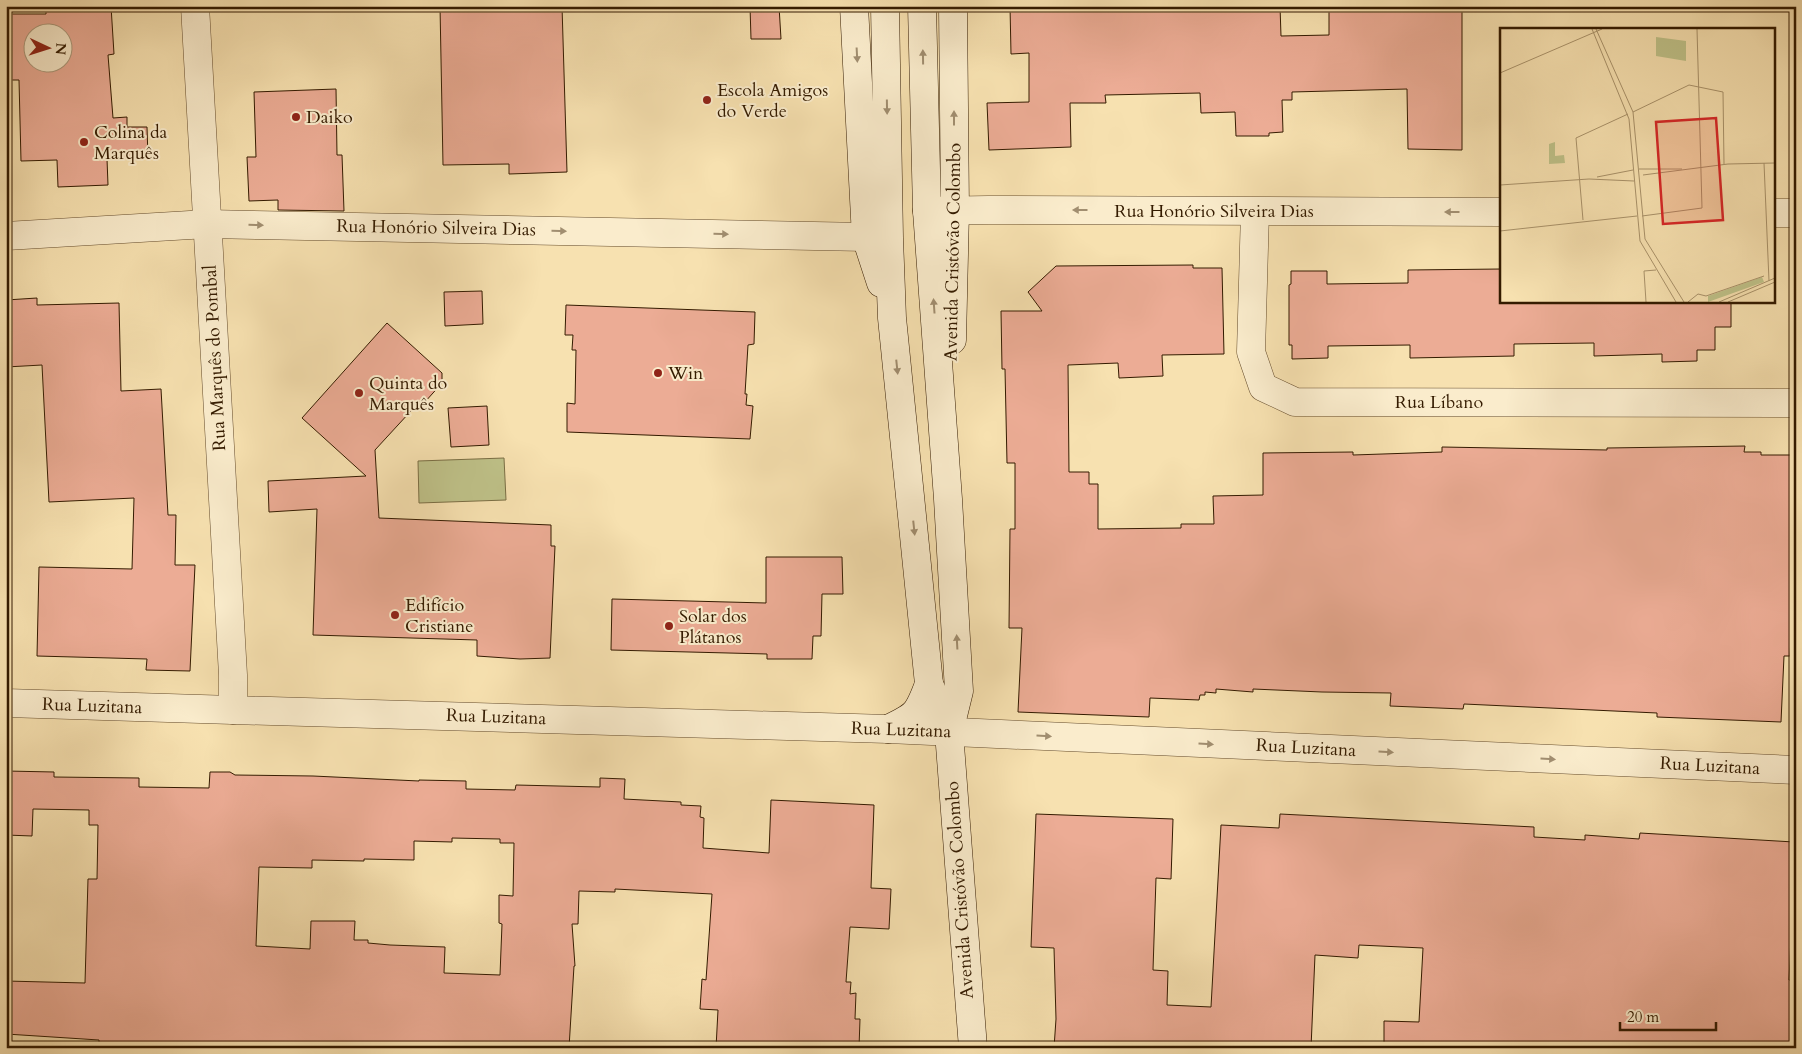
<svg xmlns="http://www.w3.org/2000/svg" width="1802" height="1054" font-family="Cardo,serif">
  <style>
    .park { fill: #bfc289; stroke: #7a6e44 }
    .building { fill: #ecac95; stroke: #341b00; fill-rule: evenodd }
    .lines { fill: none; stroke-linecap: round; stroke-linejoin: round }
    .minor-casing { stroke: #654c2c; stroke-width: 29 }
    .tertiary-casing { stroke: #654c2c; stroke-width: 29 }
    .secondary-casing { stroke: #341b00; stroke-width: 29 }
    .minor { stroke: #faeccc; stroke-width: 28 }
    .tertiary { stroke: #faeccc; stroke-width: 28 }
    .secondary { stroke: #faeccc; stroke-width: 28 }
    .oneway { fill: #a18e70 }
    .poi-dot { fill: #8f2418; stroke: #faeccc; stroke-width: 2 }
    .labels { text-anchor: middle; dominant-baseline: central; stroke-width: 4; stroke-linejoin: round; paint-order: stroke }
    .poi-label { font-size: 18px; fill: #341b00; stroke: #faeccc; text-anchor: start }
    .street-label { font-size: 18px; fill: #341b00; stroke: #faeccc }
    .inset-road { fill: none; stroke: #a9926a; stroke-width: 1 }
    .view { fill: #d62828; fill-opacity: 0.15; stroke: #d62828; stroke-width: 2.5 }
    .inset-edge { fill: none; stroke: #341b00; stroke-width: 2.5 }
  </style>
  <rect width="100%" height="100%" fill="#f7e1b0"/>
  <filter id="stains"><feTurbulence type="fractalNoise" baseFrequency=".004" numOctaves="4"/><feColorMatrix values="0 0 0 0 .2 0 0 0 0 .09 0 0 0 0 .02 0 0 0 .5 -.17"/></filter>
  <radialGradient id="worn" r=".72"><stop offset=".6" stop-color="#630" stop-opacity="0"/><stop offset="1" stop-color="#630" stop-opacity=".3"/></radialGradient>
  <polygon class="park" points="504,458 506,500 419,503 418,461"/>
  <g class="building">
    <path d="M46,6H111L114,54L108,55L113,118L127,117V127H147L148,158L107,159L108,185L58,187L57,160L21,161L19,80H6V56H9L8,14H46ZM32,32H62V62H32Z"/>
    <polygon points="440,6 562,6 567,172 509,174 509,164 443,165"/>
    <polygon points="750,6 779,6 781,39 751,39"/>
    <polygon points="1010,6 1280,6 1281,36 1329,35 1329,6 1462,6 1462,150 1408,149 1407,89 1292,92 1292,100 1282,100 1283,132 1269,133 1269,136 1236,136 1235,112 1201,113 1200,93 1105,95 1106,103 1070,103 1071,147 989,150 987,103 1029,102 1029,53 1011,54"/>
    <polygon points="336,89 337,155 342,155 344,211 278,210 278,200 249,201 247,157 256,157 254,92"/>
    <polygon points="1193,265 1193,268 1222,268 1224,354 1162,355 1163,376 1119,378 1118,363 1068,365 1069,472 1089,472 1089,484 1098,484 1098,529 1181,528 1181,524 1214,524 1213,496 1263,495 1263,453 1353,452 1353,455 1442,452 1442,447 1607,450 1607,448 1745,446 1744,452 1761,452 1761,455 1796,455 1796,602 1793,602 1790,656 1784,656 1781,722 1657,717 1657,713 1464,704 1463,709 1390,706 1391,693 1322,692 1253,689 1253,692 1216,689 1216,693 1205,692 1205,695 1200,695 1199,700 1150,698 1149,717 1018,712 1022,628 1009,628 1010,529 1015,529 1015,463 1007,463 1005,369 1002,369 1001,311 1042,311 1028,292 1056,266"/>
    <polygon points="1501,269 1501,301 1731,301 1731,327 1715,327 1715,350 1697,350 1697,361 1662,362 1662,354 1594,356 1594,343 1514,344 1514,356 1410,358 1410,345 1328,346 1328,358 1292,359 1292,345 1289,345 1289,285 1291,284 1291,271 1327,271 1327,284 1408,283 1408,270"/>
    <polygon points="482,291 483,324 445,326 444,292"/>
    <polygon points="37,298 37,305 119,303 121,391 161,389 168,515 176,515 175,565 195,565 190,671 146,670 147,659 37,656 39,567 132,569 134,498 49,502 42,365 6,367 6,300"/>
    <polygon points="566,305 755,312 754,344 748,345 745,394 747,394 746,405 753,406 750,439 567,432 567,403 575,404 576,350 572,350 573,335 565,335"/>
    <polygon points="387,323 442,373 442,383 424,403 421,400 375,450 379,518 551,525 551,546 555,546 550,658 520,659 477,656 477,640 313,635 317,509 269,512 268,481 366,476 302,418"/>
    <polygon points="487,406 489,445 451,447 448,408"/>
    <polygon points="766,557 842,557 843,594 822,594 821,636 813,636 812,659 767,659 767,654 611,650 612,599 766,603"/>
    <path d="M6,771L54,772V777L139,778V787L209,788L210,772H230L235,775L313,776L419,781V780L466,781V789L515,790L516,785L600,787V778L625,779L624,799L681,802V805L701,806L700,817L704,818L703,848L769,853L771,800L874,805L871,888L891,889L889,929L850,927L846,982H851L850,994L856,993L855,1019H860L859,1048H716L718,1010L700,1009L702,979L706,980L712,894L615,889V892L579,891L578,924H572L575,966H574L569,1048H415L356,1045V1048H253V1045L199,1043L198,1047L149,1045V1047L99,1044V1040L6,1034V981L85,983L88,879H97L98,825H89V810L33,809L32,836L6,835ZM452,838L500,839V843H514L513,896L499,895V923L502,924L500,975L444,973L445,947L390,945L368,943V940H354L355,921H311L310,949L256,946L259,867L312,868V860L364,861V859L414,860V841L452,842Z"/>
    <polygon points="1036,814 1173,819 1171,879 1156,878 1153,970 1168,971 1167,1005 1211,1007 1221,825 1279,828 1280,814 1534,827 1534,837 1585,840 1585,835 1639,839 1640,833 1794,842 1793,872 1796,872 1796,915 1792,915 1789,980 1796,981 1796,1048 1384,1048 1384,1021 1419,1022 1423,948 1359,945 1358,958 1315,955 1311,1048 1054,1048 1056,1019 1054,948 1031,947"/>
  </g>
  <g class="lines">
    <defs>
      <g id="minor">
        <polyline points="927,211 988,210 1501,212"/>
        <polyline points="1255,212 1251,352 1263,387 1295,402 1796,403"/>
        <polyline points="1773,213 1796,213"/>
        <polyline points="6,236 207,224 866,237"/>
        <polyline points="6,703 233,710"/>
      </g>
      <polyline id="tertiary" points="195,6 233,675 233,710 888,729 1796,770"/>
      <g id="secondary">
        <polyline points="854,6 866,237 881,283"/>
        <polyline points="885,6 889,238 892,318 929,684 949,732 973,1048"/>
        <polyline points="922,6 927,211 948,499 959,691 949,732"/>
        <polyline points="952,340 955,211 953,6"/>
        <path d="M888,729C916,716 918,714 929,684"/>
      </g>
    </defs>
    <use href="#minor" class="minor-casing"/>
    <use href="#tertiary" class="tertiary-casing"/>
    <use href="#secondary" class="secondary-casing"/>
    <use href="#minor" class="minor"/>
    <use href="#tertiary" class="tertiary"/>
    <use href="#secondary" class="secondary"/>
  </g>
  <defs><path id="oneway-solid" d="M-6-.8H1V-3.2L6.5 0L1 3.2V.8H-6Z" transform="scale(1.25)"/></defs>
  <g class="oneway">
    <use href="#oneway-solid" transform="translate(857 55) rotate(87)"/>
    <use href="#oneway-solid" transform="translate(923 57) rotate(-91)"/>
    <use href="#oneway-solid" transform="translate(887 107) rotate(89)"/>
    <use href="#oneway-solid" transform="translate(954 118) rotate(-90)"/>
    <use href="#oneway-solid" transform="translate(1080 210) rotate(-180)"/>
    <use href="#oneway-solid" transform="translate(1452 212) rotate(-180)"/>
    <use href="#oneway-solid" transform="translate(256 225) rotate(1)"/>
    <use href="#oneway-solid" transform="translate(559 231) rotate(1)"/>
    <use href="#oneway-solid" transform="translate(721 234) rotate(1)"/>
    <use href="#oneway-solid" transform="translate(934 306) rotate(-94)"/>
    <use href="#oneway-solid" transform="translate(897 367) rotate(84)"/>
    <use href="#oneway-solid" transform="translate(914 528) rotate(84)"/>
    <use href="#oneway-solid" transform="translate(957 642) rotate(-93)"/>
    <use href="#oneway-solid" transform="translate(1044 736) rotate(3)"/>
    <use href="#oneway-solid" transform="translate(1206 744) rotate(3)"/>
    <use href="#oneway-solid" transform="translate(1386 752) rotate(3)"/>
    <use href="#oneway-solid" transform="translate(1548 759) rotate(3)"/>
  </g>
  <g class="poi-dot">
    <circle cx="707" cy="100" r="5"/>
    <circle cx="296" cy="117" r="5"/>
    <circle cx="84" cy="142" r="5"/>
    <circle cx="658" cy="373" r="5"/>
    <circle cx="359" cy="393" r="5"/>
    <circle cx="395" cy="615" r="5"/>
    <circle cx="669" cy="626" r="5"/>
  </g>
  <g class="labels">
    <g class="poi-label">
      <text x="717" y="90">Escola Amigos<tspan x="717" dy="21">do Verde</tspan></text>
      <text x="306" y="117">Daiko</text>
      <text x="94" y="132">Colina da<tspan x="94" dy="21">Marquês</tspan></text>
      <text x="668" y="373">Win</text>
      <text x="369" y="383">Quinta do<tspan x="369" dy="21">Marquês</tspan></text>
      <text x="405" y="605">Edifício<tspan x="405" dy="21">Cristiane</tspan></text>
      <text x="679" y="616">Solar dos<tspan x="679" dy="21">Plátanos</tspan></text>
    </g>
    <g class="street-label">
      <text x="1214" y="211">Rua Honório Silveira Dias</text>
      <text transform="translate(436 228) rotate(1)">Rua Honório Silveira Dias</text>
      <text transform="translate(953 252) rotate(-89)">Avenida Cristóvão Colombo</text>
      <text transform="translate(215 358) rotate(-93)">Rua Marquês do Pombal</text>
      <text x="1439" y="402">Rua Líbano</text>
      <text transform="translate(92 706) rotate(2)">Rua Luzitana</text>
      <text transform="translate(496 717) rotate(2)">Rua Luzitana</text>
      <text transform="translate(901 730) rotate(2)">Rua Luzitana</text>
      <text transform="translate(1306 748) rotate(3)">Rua Luzitana</text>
      <text transform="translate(1710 766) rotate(3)">Rua Luzitana</text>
      <text transform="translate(960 890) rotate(-94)">Avenida Cristóvão Colombo</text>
    </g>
  </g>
  <g transform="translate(1500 28)">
    <rect width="275" height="275" fill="#f7e1b0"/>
    <path d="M55,114V128L64,127L65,135L49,136V116Z" fill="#bfc289"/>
    <path d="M262,249L264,254L208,274V268Z" fill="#bfc289"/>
    <path d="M156,9L186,13V33L156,28Z" fill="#bfc289"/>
    <path class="inset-road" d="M92,1L129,91L140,213L176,274M96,1L133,84L145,211L184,274M0,45L102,1M133,84L189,57L223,64L224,136M264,135L269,253M139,141H182M143,147L228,136L275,135M97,149L133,142M0,157L89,151L134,153M142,188L202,180L197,1M83,192L76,110L128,86M0,203L137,188M146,274L144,243L156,242M188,274L198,266L206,268L264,248M219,274L275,250M228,274L275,254"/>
    <path class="view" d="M216,90L223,192L163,196L156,94Z"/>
    <rect width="275" height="275" class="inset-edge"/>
  </g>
  <rect width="1802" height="1054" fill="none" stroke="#f7e1b0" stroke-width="25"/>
  <rect x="8" y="8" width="1787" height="1039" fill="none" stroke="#341b00" stroke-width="2.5"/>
  <rect x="12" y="12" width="1777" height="1029" fill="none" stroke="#341b00"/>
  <g transform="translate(48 48) rotate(94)"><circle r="24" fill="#faeccc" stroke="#ab987a"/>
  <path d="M0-4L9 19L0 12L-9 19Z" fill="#8f2418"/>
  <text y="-8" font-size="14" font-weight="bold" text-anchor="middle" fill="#341b00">N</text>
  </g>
  <path d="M1620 1022v8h96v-8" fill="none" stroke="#341b00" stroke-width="2.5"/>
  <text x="1627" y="1022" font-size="15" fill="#341b00" stroke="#faeccc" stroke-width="4" paint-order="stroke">20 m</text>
  <rect width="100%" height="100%" filter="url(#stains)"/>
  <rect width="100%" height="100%" fill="url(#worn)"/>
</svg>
